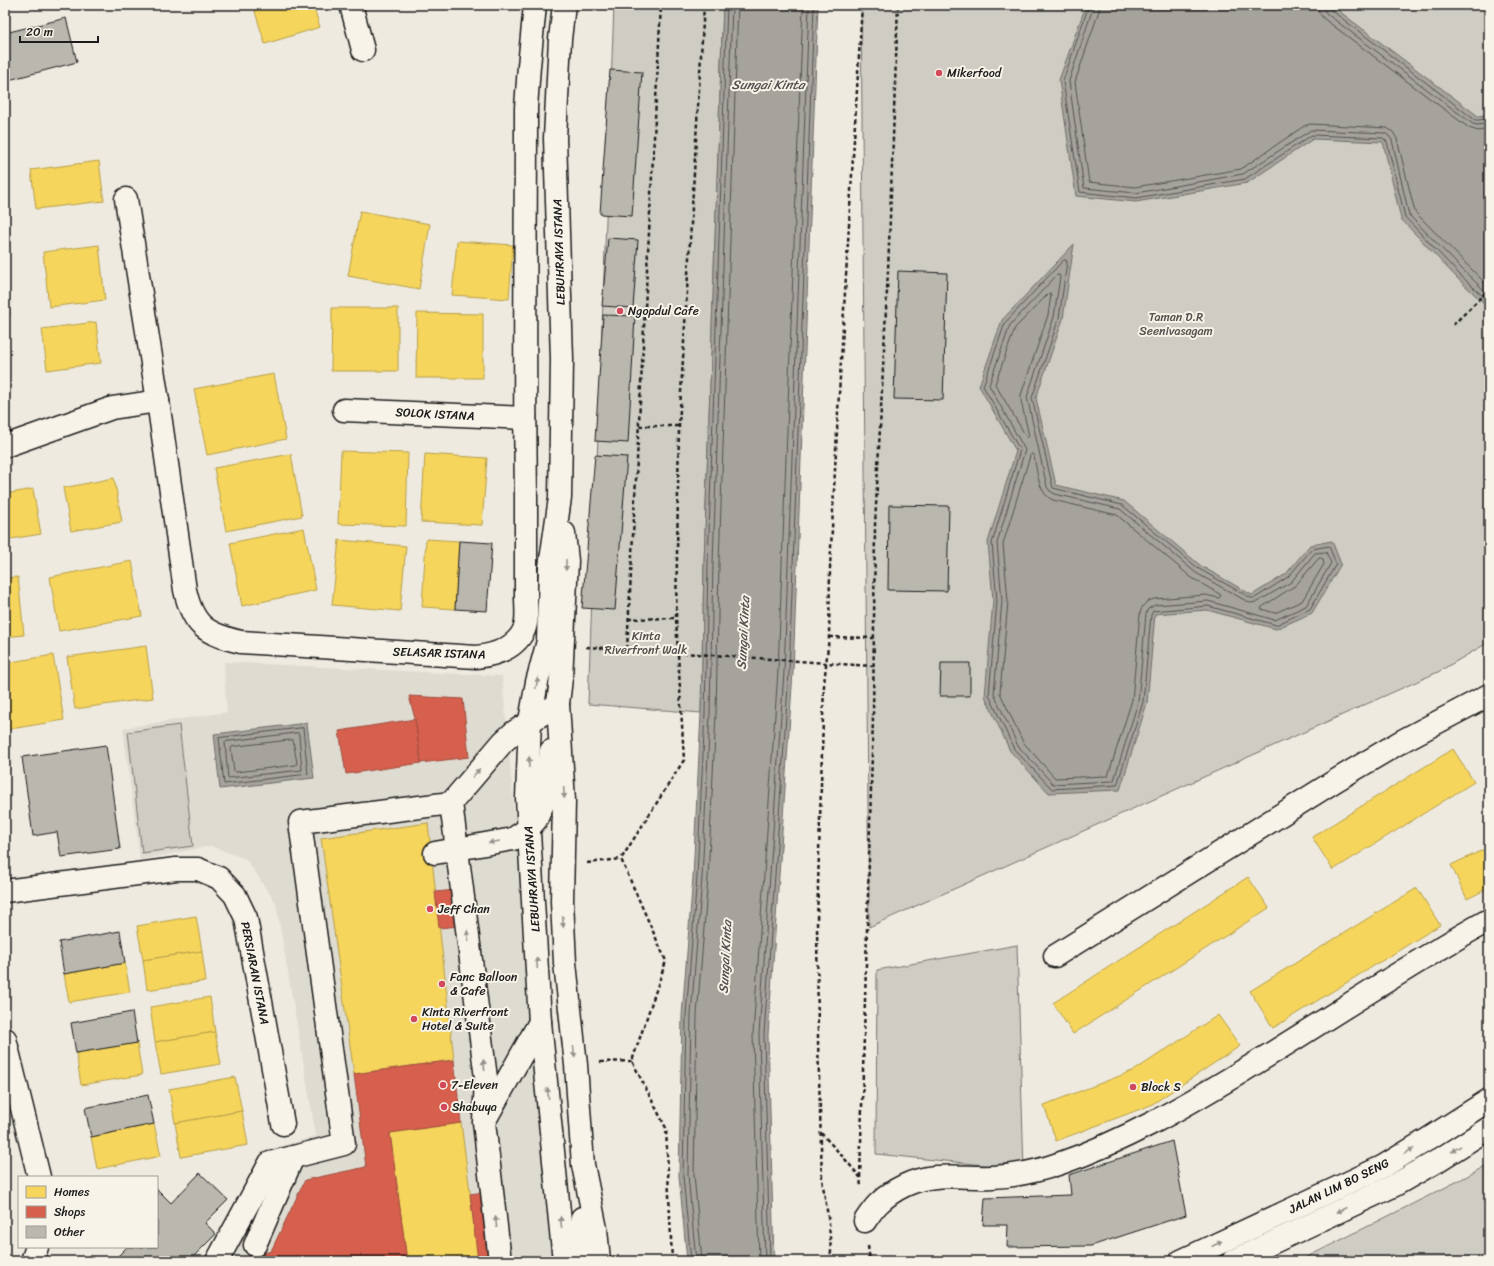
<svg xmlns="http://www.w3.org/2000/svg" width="1494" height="1266" font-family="Sriracha,sans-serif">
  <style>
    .built { fill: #dedbd1 }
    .green { fill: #cfccc3; stroke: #767470 }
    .water { fill: #a6a39d; stroke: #6f6d69 }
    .homes { fill: #f6d55c; stroke: #b59e49 }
    .shops { fill: #d6604d; stroke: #9e4c3e }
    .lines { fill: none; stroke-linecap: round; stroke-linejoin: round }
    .shore { stroke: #535250; stroke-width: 1 }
    .building { fill: #bab7af; stroke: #1c1c1c }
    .minor-casing { stroke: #1c1c1c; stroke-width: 25 }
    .major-casing { stroke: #1c1c1c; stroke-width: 25 }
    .path { stroke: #1c1c1c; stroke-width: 2.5; stroke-dasharray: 4 3; stroke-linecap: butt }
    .minor { stroke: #f7f3e8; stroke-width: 22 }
    .major { stroke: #f7f3e8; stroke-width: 22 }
    .path-bridge { stroke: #1c1c1c; stroke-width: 2.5; stroke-dasharray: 4 3; stroke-linecap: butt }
    .oneway { fill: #94928c }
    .poi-dot { fill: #d1495b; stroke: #f7f3e8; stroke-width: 1.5 }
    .labels { text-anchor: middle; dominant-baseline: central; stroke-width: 4; stroke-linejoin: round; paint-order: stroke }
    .poi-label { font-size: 12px; fill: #1c1c1c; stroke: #f7f3e8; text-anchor: start }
    .street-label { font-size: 12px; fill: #1c1c1c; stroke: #f7f3e8 }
    .park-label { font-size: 12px; fill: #52514e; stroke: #f7f3e8 }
    .water-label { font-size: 13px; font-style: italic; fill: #535250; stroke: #f7f3e8 }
  </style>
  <rect width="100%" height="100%" fill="#eeeae0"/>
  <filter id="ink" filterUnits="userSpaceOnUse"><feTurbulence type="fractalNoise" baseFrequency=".025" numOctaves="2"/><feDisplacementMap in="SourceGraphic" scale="8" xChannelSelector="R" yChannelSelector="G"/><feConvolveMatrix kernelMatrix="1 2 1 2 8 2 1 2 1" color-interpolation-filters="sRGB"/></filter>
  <g filter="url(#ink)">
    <polygon class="built" points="224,662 502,676 555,1261 204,1261 261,1152 316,1136 276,903 246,859 211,846 140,860 123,728 227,712 225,690"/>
    <g class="green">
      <polygon points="614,5 723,5 704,563 701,713 588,704"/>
      <polygon points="861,5 1489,5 1489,642 1438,672 869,927"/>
      <polygon points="179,725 193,846 142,853 128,732"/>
      <polygon points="1017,945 1024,1169 876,1154 877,970"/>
      <polygon points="1489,1164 1489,1261 1299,1261 1458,1181"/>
    </g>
    <g class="water">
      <polygon points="723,5 818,5 793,672 768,1035 774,1261 687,1261 679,1176 682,1015 693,877 701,713 704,563"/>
      <polygon points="1086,5 1331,5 1478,116 1489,114 1489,308 1456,277 1401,219 1383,142 1313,139 1247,183 1136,202 1076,196 1059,80"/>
      <polygon points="1074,244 1063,319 1036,398 1056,485 1124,501 1201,566 1252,595 1286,574 1310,545 1332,541 1341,564 1312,613 1276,629 1207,610 1155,614 1147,703 1120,790 1049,793 1010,751 985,696 993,600 988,542 1016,451 979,386 1002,320"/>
      <polygon points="307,723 314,778 220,789 214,734"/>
    </g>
    <g class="homes">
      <polygon points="253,5 313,5 320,27 265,44"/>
      <polygon points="99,161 104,201 36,209 31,170"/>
      <polygon points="360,211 430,224 419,289 348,276"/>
      <polygon points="457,241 513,245 509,299 452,295"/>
      <polygon points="99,245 105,300 49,307 43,252"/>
      <polygon points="5,281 10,315 5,316"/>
      <polygon points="332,308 398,308 398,371 331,371"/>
      <polygon points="417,313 483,314 483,378 416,378"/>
      <polygon points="96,322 101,363 47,370 42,329"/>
      <polygon points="5,361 7,395 5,396"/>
      <polygon points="274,374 286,439 207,455 194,389"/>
      <polygon points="341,451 408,453 406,526 338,524"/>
      <polygon points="291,454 302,516 226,531 214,468"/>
      <polygon points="425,454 487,458 482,525 421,522"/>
      <polygon points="114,478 122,522 71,531 63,488"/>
      <polygon points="33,489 41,534 5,540 5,494"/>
      <polygon points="304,528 316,590 242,606 230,543"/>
      <polygon points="426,539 459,541 455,609 422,607"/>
      <polygon points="339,540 406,546 400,611 332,605"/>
      <polygon points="132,561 142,616 59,631 50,577"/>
      <polygon points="18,577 24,635 5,637 5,578"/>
      <polygon points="146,646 153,698 75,709 67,657"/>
      <polygon points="53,655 64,720 5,730 5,663"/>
      <polygon points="1453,749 1474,782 1333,870 1312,837"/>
      <polygon points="428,823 454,1060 354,1074 321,838"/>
      <polygon points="1489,847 1489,888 1467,899 1451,865"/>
      <polygon points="1248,877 1269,908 1073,1034 1053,1003"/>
      <polygon points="1417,888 1440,925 1273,1028 1250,991"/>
      <polygon points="196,916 202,951 143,960 137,926"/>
      <polygon points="202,951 206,981 147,990 143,960"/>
      <polygon points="125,963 130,992 69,1002 64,974"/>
      <polygon points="210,997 215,1032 155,1042 150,1007"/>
      <polygon points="1218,1015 1240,1046 1151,1105 1056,1141 1044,1105 1135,1070"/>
      <polygon points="215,1032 221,1064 161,1074 155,1042"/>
      <polygon points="137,1043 142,1075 81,1085 76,1053"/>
      <polygon points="235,1077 242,1111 175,1123 169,1089"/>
      <polygon points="242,1111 248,1145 181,1157 175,1123"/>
      <polygon points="461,1123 479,1261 407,1261 390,1133"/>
      <polygon points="154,1124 161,1156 97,1169 91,1137"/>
    </g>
    <g class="shops">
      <polygon points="409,696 463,699 469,757 421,763 415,719"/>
      <polygon points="415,719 421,763 346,774 339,731"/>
      <polygon points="466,889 470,925 439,928 435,892"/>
      <polygon points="454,1060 461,1123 390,1133 407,1261 236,1261 271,1251 305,1180 366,1167 354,1074"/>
      <polygon points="498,1190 507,1261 478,1261 470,1194"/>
    </g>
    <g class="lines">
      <g class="shore">
        <polyline points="1089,5 1063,81 1080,192 1136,198 1245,179 1312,135 1383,138 1387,142 1405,217 1459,274 1489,302"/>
        <polyline points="1094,5 1069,81 1084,188 1136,193 1243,174 1311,130 1385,133 1389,136 1392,140 1409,215 1463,270 1489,295"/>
        <polyline points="1100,5 1099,11 1075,82 1089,182 1135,187 1241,169 1304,126 1310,124 1387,128 1393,132 1397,139 1415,212 1489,287"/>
        <polyline points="1318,5 1319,12 1323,18 1469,128 1478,131 1489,129"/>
        <polyline points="1324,5 1324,10 1327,14 1473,124 1478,125 1489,123"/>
        <polyline points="1329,5 1331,10 1475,120 1479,120 1489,118"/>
        <polygon points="1064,260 1066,260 1067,262 1059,318 1032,398 1053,488 1122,505 1199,569 1251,598 1255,598 1288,577 1312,549 1329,546 1336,564 1310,609 1276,625 1208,606 1153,611 1151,615 1143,702 1117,785 1052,789 1014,749 989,695 997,601 992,543 1020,450 983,386 1005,323"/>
        <polygon points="1059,275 1060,277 1054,317 1027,397 1047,487 1050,491 1055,494 1120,509 1196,573 1250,603 1257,602 1291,582 1315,553 1326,552 1331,563 1306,606 1275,620 1208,601 1155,605 1148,609 1146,614 1138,702 1114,780 1112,781 1053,784 1018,746 994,694 1002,601 997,543 1025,450 989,385 1010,325 1056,276"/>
        <polygon points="1050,293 1051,295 1048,315 1021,395 1021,401 1029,436 1027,438 995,384 1015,328 1048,294"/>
        <path d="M1032,454L1034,456C1037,470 1038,494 1053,500L1117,515L1192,578L1221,595L1219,598L1206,595L1154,599C1146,601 1141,606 1140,614L1132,700L1108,776L1055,778L1023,742L1000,693L1008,601L1003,544L1030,456Z"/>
        <polygon points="1321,558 1323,559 1324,564 1302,601 1275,613 1261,609 1262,607 1296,585 1318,559"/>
        <polygon points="303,728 308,774 224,784 219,738"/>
        <polygon points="298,733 299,735 302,770 228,778 225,742"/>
        <polygon points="293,740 297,763 296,765 236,772 234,771 231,749 232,747"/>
        <polyline points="691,1261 683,1176 686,1015 697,877 705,713 708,563 727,5"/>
        <polyline points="696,1261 688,1175 691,1015 702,878 710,713 713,563 732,5"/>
        <polyline points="702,1261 694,1175 697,1015 708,878 716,713 719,564 738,5"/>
        <polyline points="759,1261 753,1034 778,671 803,5"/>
        <polyline points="765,1261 759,1034 784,672 809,5"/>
        <polyline points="770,1261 764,1034 789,672 814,5"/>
      </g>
    </g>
    <g class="building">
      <polygon points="66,18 77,62 5,81 5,33"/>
      <polygon points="610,70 642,72 632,216 600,214"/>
      <polygon points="608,238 638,240 633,308 602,306"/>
      <polygon points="898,271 947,273 943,400 894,399"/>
      <polygon points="603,315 635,316 628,443 595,441"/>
      <polygon points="595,455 627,457 615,610 582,608"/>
      <polygon points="889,505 949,506 947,591 888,590"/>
      <polygon points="459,541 492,543 487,611 455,609"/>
      <polygon points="941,663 970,663 970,696 940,696"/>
      <polygon points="106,745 120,849 61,857 57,832 33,836 22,757"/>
      <polygon points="120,931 125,963 64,974 59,942"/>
      <polygon points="132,1012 137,1043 76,1053 71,1023"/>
      <polygon points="148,1095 154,1124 91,1137 85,1108"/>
      <polygon points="1172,1141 1186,1215 1091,1246 1007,1247 1008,1225 983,1225 985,1198 1071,1195 1069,1175"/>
      <polygon points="200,1173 228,1200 205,1223 216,1234 189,1261 113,1261 127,1247 157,1247 157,1189 171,1203"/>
    </g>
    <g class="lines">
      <defs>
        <g id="minor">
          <polyline points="351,5 363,50"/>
          <polyline points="564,5 560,39 555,138 562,359 560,498 550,567 548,641 537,682 530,721 527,798 540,1022 564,1261"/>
          <path d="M126,199L158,401L185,590C193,626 206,634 241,642L476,657C495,655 515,649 524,630C528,621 526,607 526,597C526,563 526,529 526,495C524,366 526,237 526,108L529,66L535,5"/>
          <polyline points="344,410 525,418"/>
          <polyline points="5,446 112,408 158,401"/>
          <polyline points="564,533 567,561 561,678 558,704 564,801 562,901 565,963 576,1065 583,1165 596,1229 599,1261"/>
          <polyline points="451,803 486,1078 484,1122 500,1261"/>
          <polyline points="435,853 513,839 528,829 536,820 545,799 551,751"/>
          <polyline points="5,891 176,869 198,869 219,878 235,895 246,918 283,1124"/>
          <polyline points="1055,956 1335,781 1402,741 1489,695"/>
          <polyline points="486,1118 540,1022"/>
          <path d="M865,1221C869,1215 873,1209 878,1204C893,1189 914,1179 935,1177C954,1175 973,1178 992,1177C1015,1176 1039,1171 1061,1163C1125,1141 1183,1107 1241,1072C1324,1022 1404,967 1489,920"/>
          <polyline points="255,1245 293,1157"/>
          <polyline points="217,1261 270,1163 344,1144 300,822 451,803 503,742 514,732 558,704"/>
          <polyline points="581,1261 582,1218"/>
        </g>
        <g id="major">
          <polyline points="5,1039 39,1177"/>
          <polyline points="32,1261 37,1247"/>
          <polyline points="1181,1261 1384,1166 1425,1141 1489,1100"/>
          <polyline points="1233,1261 1395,1185 1437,1161 1489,1128"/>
        </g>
      </defs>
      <use href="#minor" class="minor-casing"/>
      <use href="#major" class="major-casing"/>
      <g class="path">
        <polyline points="1489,108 1488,109 1489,111"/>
        <polyline points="1453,325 1489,289"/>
        <polyline points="639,426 679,426"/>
        <polyline points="628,619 676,618"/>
        <polyline points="829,637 874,638"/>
        <polyline points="586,647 641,650"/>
        <polyline points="627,649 661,5"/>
        <polyline points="856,665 874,666"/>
        <polyline points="587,863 621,859"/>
        <polyline points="600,1062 632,1061"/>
        <polyline points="821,1133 844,1158 860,1177 861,1187"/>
        <polyline points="860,1177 873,718 875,525 888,271 898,5"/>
        <polyline points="868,1246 870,1261"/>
        <polyline points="672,1261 666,1128 632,1061 666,961 621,859 684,760 676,618 679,426 704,5"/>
        <polyline points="829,1261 831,1252 829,1223 822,1179 818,1042 817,920 824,684 829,637 830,568 838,411 862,5"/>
      </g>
      <use href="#minor" class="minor"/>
      <use href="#major" class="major"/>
      <polyline class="path-bridge" points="641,650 856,665"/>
    </g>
    <defs><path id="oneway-solid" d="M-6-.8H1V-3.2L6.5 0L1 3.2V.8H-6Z"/></defs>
    <g class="oneway">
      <use href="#oneway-solid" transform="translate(566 565) rotate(91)"/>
      <use href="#oneway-solid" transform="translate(537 683) rotate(-77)"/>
      <use href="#oneway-solid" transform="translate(529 762) rotate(-88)"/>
      <use href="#oneway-solid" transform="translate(476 773) rotate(-49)"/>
      <use href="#oneway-solid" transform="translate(564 793) rotate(86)"/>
      <use href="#oneway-solid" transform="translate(494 842) rotate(170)"/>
      <use href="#oneway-solid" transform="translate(563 922) rotate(87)"/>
      <use href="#oneway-solid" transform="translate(468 936) rotate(-97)"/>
      <use href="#oneway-solid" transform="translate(537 963) rotate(-93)"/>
      <use href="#oneway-solid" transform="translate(574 1052) rotate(85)"/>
      <use href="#oneway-solid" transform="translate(484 1065) rotate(-98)"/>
      <use href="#oneway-solid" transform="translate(548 1093) rotate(-96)"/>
      <use href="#oneway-solid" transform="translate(1456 1149) rotate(148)"/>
      <use href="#oneway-solid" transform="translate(1409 1151) rotate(-30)"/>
      <use href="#oneway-solid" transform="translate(1341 1210) rotate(155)"/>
      <use href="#oneway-solid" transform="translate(496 1222) rotate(-97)"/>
      <use href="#oneway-solid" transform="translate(561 1222) rotate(-96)"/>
      <use href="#oneway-solid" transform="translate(1217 1244) rotate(-25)"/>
    </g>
  </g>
  <g class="poi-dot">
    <circle cx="939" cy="73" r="4"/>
    <circle cx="620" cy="311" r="4"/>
    <circle cx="430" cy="909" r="4"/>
    <circle cx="442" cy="984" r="4"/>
    <circle cx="414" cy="1019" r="4"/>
    <circle cx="443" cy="1085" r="4"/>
    <circle cx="1133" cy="1087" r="4"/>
    <circle cx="444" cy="1107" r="4"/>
  </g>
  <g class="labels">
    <g class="poi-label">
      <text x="947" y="73">Mikerfood</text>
      <text x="628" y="311">Ngopdul Cafe</text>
      <text x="438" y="909">Jeff Chan</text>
      <text x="450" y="977">Fanc Balloon<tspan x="450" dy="14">&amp; Cafe</tspan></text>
      <text x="422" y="1012">Kinta Riverfront<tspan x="422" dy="14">Hotel &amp; Suite</tspan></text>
      <text x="451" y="1085">7-Eleven</text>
      <text x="1141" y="1087">Block S</text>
      <text x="452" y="1107">Shabuya</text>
    </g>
    <g class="street-label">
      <text transform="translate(559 252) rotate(-92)">LEBUHRAYA ISTANA</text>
      <text transform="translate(435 414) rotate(3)">SOLOK ISTANA</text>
      <text transform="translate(439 653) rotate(2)">SELASAR ISTANA</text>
      <text transform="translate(532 879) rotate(-94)">LEBUHRAYA ISTANA</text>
      <text transform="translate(255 973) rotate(79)">PERSIARAN ISTANA</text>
      <text transform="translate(1339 1186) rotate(-26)">JALAN LIM BO SENG</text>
    </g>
    <g class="park-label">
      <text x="1176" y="317">Taman D.R<tspan x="1176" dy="14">Seenivasagam</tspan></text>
      <text x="646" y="636">Kinta<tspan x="646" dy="14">Riverfront Walk</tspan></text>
    </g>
    <g class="water-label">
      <text x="768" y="84">Sungai Kinta</text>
      <text transform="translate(743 633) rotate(-87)">Sungai Kinta</text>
      <text transform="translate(725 957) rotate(-87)">Sungai Kinta</text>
    </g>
  </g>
  <rect width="1494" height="1266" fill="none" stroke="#f7f3e8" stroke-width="20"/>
  <rect x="10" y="10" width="1474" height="1246" fill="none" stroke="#1c1c1c" stroke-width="1.5" filter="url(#ink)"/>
  <rect x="18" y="1176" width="140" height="72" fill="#f7f3e8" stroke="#9f9d96"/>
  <rect x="26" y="1186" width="20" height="12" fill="#f6d55c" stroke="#9f9d96"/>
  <text x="54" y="1196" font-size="12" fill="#1c1c1c">Homes</text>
  <rect x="26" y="1206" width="20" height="12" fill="#d6604d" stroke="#9f9d96"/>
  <text x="54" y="1216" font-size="12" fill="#1c1c1c">Shops</text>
  <rect x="26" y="1226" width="20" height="12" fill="#bab7af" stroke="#9f9d96"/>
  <text x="54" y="1236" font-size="12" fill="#1c1c1c">Other</text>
  <path d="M20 36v6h78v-6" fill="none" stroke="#1c1c1c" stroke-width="2"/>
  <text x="26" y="36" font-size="12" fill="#1c1c1c" stroke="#f7f3e8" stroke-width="3" paint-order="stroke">20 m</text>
</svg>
